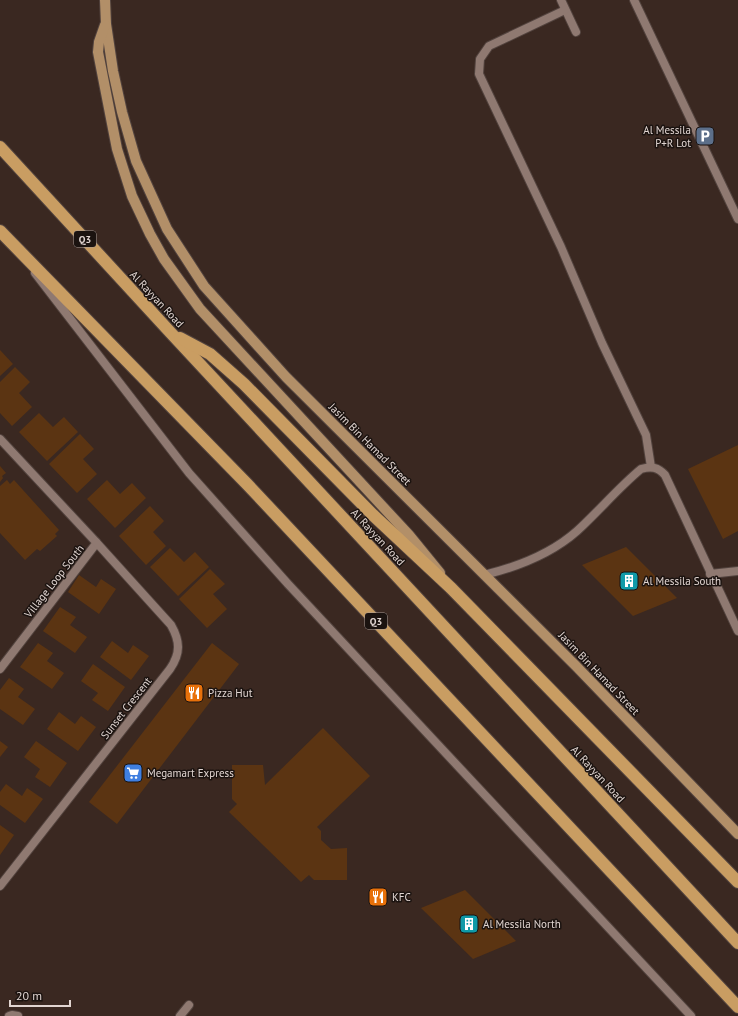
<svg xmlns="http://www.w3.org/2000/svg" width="738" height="1016" font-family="'PT Sans',sans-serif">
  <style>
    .building { fill: #5b3412 }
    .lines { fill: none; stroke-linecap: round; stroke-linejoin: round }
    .lane-casing { stroke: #52433e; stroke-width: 10 }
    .street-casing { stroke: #52433e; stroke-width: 10 }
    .primary-casing { stroke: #52433e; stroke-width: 12 }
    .highway-casing { stroke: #52433e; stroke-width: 14 }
    .lane { stroke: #8f7971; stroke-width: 8 }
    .street { stroke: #8f7971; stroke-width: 8 }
    .primary { stroke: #b28f68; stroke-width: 10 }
    .highway { stroke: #c99d62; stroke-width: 12 }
    .labels { text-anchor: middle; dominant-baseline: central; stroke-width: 3; stroke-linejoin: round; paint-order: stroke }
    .shield { fill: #1b1310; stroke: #a69b97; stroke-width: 1 }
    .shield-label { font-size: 10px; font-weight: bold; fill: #e1d5d1 }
    .poi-label { font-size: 11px; fill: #e1d5d1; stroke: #1b1310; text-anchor: start }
    .street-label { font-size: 11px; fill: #e1d5d1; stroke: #1b1310 }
  </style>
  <rect width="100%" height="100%" fill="#3a2821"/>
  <g class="building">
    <polygon points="0,350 13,364 0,376"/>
    <polygon points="15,367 30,382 19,393 32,407 12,426 0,413 0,382"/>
    <polygon points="39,413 53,427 64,417 78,432 47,461 19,432"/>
    <polygon points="80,434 94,449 83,459 97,474 77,493 49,464"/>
    <polygon points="738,445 738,531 723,539 688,469"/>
    <polygon points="0,466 6,473 2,476 3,478 0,482"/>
    <polygon points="7,480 10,484 14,480 59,530 55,534 57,536 40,551 37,549 25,560 0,533 0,486"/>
    <polygon points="107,480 120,494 132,483 146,498 115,528 87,499"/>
    <polygon points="150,506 164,521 153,532 166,546 146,565 119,536"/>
    <polygon points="626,547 677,598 633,616 582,565"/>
    <polygon points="170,548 184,562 195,552 209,567 178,596 150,567"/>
    <polygon points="210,569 225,584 213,594 227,609 207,628 179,599"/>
    <polygon points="79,575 96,587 101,579 116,589 99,614 68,592"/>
    <polygon points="60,607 76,617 70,625 87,637 75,653 43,631"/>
    <polygon points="112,641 128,653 133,645 149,656 131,680 100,657"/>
    <polygon points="38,643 53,653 47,661 64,673 52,689 20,667"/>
    <polygon points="212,643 239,664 117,824 89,802"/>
    <polygon points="93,664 125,687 108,711 92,700 98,693 81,681"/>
    <polygon points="9,678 24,689 18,697 35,709 23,725 0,709 0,690"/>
    <polygon points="59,712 75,724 81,716 96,727 78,751 47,729"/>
    <polygon points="323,728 370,776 317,827 321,831 321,840 331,849 347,848 347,880 314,880 309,875 301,882 229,812 237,804 232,799 232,765 263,765 265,785"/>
    <polygon points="0,741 8,747 0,757"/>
    <polygon points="36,741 67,763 50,787 35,777 40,769 24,757"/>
    <polygon points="6,784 22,796 27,788 43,799 25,823 0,805 0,792"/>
    <polygon points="0,825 14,835 0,855"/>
    <polygon points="465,890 516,941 473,959 421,908"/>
  </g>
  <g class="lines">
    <defs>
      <g id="lane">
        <polyline points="561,0 576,32"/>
        <polyline points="634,0 738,219"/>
        <polyline points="565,10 489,46 480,59 479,74 561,247 602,343 646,435 651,467"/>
        <polyline points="710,574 738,571"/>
        <path d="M484,575C517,567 551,554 577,531C599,511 618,488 641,469C651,466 658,467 665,475L738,631"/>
        <polyline points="9,1016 12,1015 18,1016"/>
        <polyline points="180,1016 189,1005"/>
      </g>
      <g id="street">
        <polyline points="35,273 189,473 288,584 691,1016"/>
        <polyline points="0,439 96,542 95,545 0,669"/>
        <path d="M0,886L170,669C181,653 180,641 171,625L96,542"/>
      </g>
      <g id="primary">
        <polyline points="105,0 106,24 113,71 122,112 136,161 167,229 204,286 286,377 576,666 738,834"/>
        <polyline points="105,25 99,42 98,52 117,149 132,196 150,234 164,259 200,309 409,535 440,573"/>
      </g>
      <g id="highway">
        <polyline points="0,147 170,332 738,943"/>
        <polyline points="0,231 247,484 738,1007"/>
        <polyline points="180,338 210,354 244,384 373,515 451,588 738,882"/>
      </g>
    </defs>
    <use href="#lane" class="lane-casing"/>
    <use href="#street" class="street-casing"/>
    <use href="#primary" class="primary-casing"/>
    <use href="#highway" class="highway-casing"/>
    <use href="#lane" class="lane"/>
    <use href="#street" class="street"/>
    <use href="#primary" class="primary"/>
    <use href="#highway" class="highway"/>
  </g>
  <defs>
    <symbol id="parking-square" viewBox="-11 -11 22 22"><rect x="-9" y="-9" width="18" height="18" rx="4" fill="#5c6f8a" stroke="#1b1310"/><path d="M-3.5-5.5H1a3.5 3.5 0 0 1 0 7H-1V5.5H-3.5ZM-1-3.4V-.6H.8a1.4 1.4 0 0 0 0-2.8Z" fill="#fff"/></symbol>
    <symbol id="building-square" viewBox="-11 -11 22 22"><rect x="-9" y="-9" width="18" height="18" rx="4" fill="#0f9aa8" stroke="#1b1310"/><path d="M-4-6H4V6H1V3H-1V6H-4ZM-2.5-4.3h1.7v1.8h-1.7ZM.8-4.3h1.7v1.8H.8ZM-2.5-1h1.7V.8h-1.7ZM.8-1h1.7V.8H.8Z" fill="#fff"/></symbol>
    <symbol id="restaurant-square" viewBox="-11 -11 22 22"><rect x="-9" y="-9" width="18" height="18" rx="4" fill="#e8710a" stroke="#1b1310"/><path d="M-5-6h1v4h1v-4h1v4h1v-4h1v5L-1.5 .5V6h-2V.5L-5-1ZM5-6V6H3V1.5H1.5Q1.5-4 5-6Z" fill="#fff"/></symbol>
    <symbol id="supermarket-square" viewBox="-11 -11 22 22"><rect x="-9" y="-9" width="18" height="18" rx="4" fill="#3f7fe0" stroke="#1b1310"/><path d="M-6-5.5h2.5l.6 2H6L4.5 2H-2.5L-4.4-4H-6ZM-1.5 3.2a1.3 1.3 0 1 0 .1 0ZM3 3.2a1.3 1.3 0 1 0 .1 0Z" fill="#fff"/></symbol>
  </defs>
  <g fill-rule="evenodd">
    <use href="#parking-square" x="694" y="125" width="22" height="22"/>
    <use href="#building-square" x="618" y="570" width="22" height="22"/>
    <use href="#restaurant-square" x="183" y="682" width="22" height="22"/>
    <use href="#supermarket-square" x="122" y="762" width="22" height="22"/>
    <use href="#restaurant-square" x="367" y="886" width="22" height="22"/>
    <use href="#building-square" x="458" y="913" width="22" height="22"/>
  </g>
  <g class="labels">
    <g class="shield">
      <rect x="74" y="231" width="22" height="16" rx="3"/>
      <rect x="365" y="613" width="22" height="16" rx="3"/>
    </g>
    <g class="shield-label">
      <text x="85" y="239">Q3</text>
      <text x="376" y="621">Q3</text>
    </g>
    <g class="poi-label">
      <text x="691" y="130" text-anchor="end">Al Messila<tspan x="691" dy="13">P+R Lot</tspan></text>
      <text x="643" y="581">Al Messila South</text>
      <text x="208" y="693">Pizza Hut</text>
      <text x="147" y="773">Megamart Express</text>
      <text x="392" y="897">KFC</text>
      <text x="483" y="924">Al Messila North</text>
    </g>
    <g class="street-label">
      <text transform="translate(157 299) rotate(47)">Al Rayyan Road</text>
      <text transform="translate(370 444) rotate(45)">Jasim Bin Hamad Street</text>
      <text transform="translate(378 537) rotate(47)">Al Rayyan Road</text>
      <text transform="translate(54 581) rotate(-52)">Village Loop South</text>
      <text transform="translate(599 673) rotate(46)">Jasim Bin Hamad Street</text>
      <text transform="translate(126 708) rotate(-52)">Sunset Crescent</text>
      <text transform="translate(598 774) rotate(47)">Al Rayyan Road</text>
    </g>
  </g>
  <path d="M10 1000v6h60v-6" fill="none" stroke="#e1d5d1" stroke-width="2"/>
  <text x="16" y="1000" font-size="12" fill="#e1d5d1" stroke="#1b1310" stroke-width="3" paint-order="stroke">20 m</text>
</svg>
